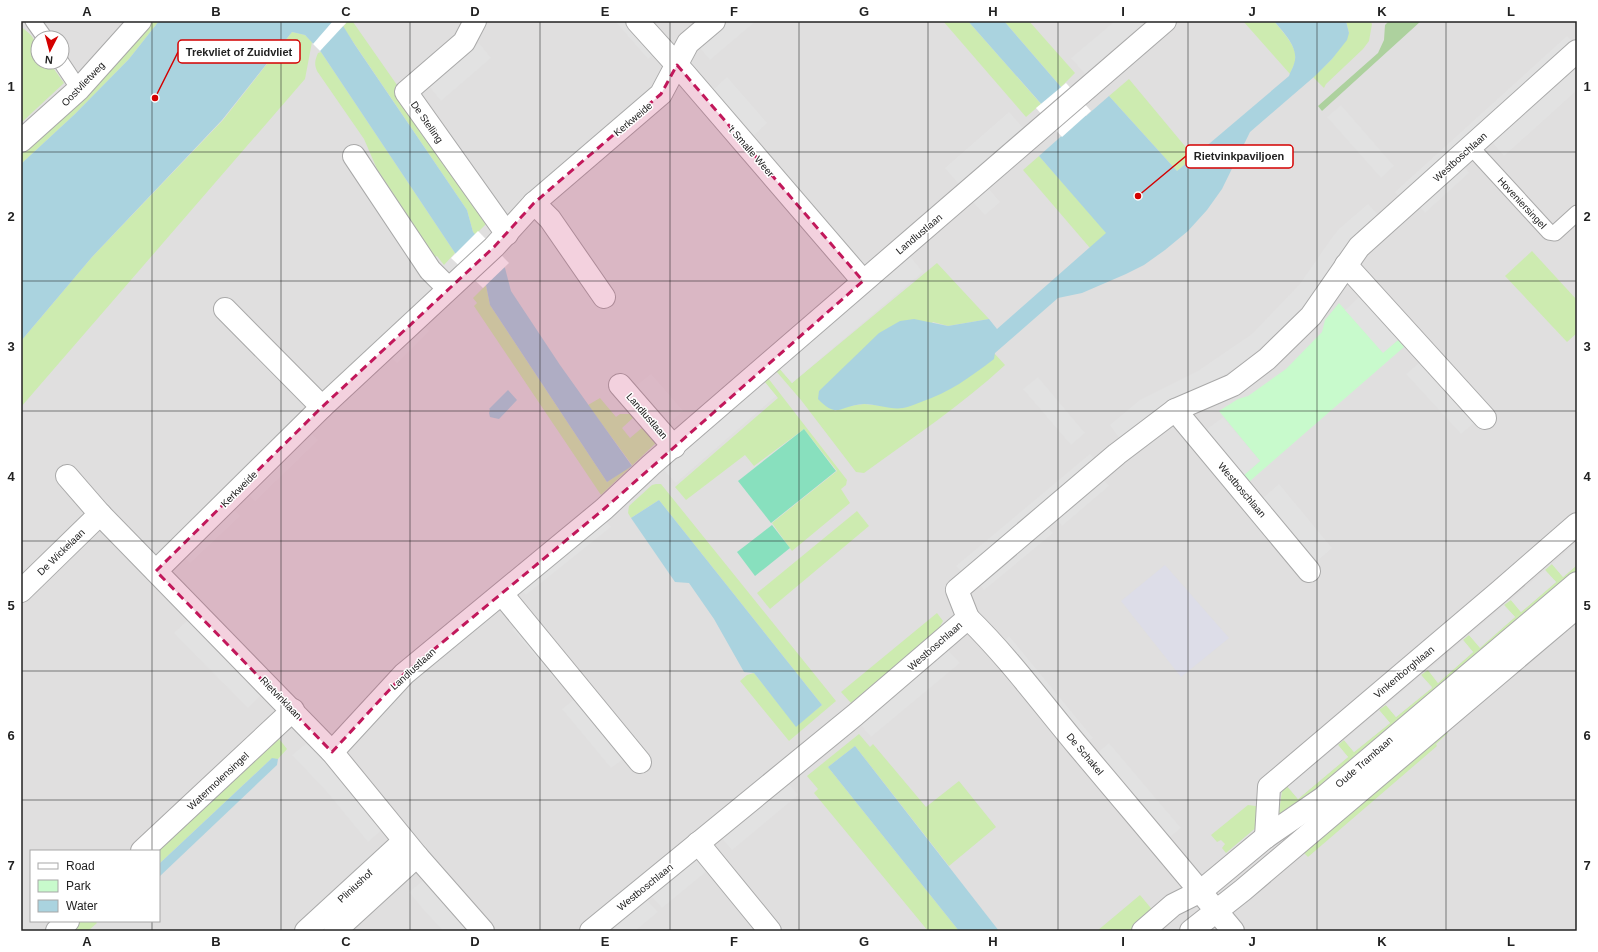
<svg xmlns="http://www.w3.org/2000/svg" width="1598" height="952" font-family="Helvetica,sans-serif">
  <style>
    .residential { fill: #e0dfdf; fill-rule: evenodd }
    .grass { fill: #cdebb0 }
    .forest { fill: #add19e }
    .park { fill: #c8facc }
    .pitch { fill: #88e0be }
    .parking { fill: #e2e2e2 }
    .plaza { fill: #dddde8 }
    .water { fill: #aad3df }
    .pier { fill: #fff }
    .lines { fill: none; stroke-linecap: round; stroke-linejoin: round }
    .service-casing { stroke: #a9a9a9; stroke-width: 17 }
    .minor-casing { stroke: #a9a9a9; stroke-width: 24 }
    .tertiary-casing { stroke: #a9a9a9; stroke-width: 24 }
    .service { stroke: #fff; stroke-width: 15 }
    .minor { stroke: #fff; stroke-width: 22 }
    .tertiary { stroke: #fff; stroke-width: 22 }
    .marked { fill: #c2185b; fill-opacity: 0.2; stroke: #c2185b; stroke-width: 3; stroke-dasharray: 8 5; stroke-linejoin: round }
    .grid { fill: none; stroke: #222; stroke-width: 1; stroke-opacity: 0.55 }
    .labels { text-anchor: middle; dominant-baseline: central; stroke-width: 3; stroke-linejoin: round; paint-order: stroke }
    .street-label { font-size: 10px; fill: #222; stroke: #fff }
    .leader { fill: none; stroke: #d40000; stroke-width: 1.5 }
    .callout-dot { fill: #d40000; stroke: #fff; stroke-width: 1.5 }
    .callout { fill: #fff; stroke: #d40000; stroke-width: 1.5 }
    .callout-label { font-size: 11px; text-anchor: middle; font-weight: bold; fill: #222 }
    .neatline { fill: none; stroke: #222; stroke-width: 1.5 }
    .grid-label { font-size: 13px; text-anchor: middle; font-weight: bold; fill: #222 }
  </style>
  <rect width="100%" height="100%" fill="#f2efe9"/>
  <path class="residential" d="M21,21H1577V931H21ZM38,38H62V62H38ZM31,851H159V921H31Z"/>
  <g class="grass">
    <polygon points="152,21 159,21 129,59 75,114 21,164 21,154 91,89 124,53"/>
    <polygon points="348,21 353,22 397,85 395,87 487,216 489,221 475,235 473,232 467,210 343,27"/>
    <polygon points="943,21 968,21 1041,104 1026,117"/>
    <polygon points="1004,21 1029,21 1075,73 1061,87"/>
    <path d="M1243,21H1274C1282,32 1299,47 1295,62C1294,66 1291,70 1290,74Z"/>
    <polygon points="1346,21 1370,21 1372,24 1369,41 1363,49 1326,84 1324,88 1313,77 1332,59 1349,33"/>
    <path d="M21,27C36,37 38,45 38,62H49L64,83L21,123Z"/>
    <polygon points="292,32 305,35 312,42 305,79 21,407 21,341 92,257 223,120"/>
    <path d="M321,52L455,253L444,265L437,256L435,257L377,169L364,139L317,71C314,64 315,60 318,53Z"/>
    <polygon points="1129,79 1194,157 1177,171 1109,96"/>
    <polygon points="1039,156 1107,233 1090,248 1023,170"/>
    <polygon points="1532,251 1577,300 1577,333 1567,342 1505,276"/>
    <path d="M937,263L989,319L948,326L933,322L834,411L849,406L864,404L903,408L994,353L1005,365C962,405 912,438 864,473L856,472L801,400L776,371L779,368L792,383Z"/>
    <polygon points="486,285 490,305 607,482 632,465 588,405 600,398 616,417 620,414 633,414 634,417 622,428 630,438 643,427 657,442 601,495 474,306 477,303 473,298"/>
    <polygon points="768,378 847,480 846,485 841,489 850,503 792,551 772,523 837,471 804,429 754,466 745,455 686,500 675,487 778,398 764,381"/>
    <polygon points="656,484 661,484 836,701 789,741 740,681 747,675 754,673 796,726 822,705 659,500 631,518 628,513 629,506 652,485"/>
    <polygon points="857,511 869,526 770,609 757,593"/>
    <polygon points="1552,564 1563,577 1577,565 1577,574 1318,793 1281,815 1279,812 1282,791 1287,786 1298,799 1348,757 1338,745 1344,740 1354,752 1390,723 1379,710 1386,705 1396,717 1432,687 1421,675 1428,670 1438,683 1473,652 1463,640 1469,635 1480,647 1515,617 1504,605 1511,600 1521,612 1556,582 1545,570"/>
    <polygon points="937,613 943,621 938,630 851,703 841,692"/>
    <polygon points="1442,729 1448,733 1436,744 1437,746 1308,857 1304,853"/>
    <polygon points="859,734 870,747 873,744 926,807 959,781 996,827 949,866 855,746 828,767 959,931 928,931 814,793 818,789 807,776"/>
    <polygon points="276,735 287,749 278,759 271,759 159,864 159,851 152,851"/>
    <polygon points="1248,805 1263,807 1258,826 1226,853 1222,848 1225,844 1221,840 1217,842 1211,835"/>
    <polygon points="1140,895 1155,913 1133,931 1097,931"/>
    <polygon points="77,921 95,921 97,923 88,931 66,931"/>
  </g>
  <polygon class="forest" points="1389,21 1421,21 1322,111 1318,106 1378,53 1384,40 1385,25"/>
  <polygon class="park" points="1339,303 1383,352 1398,340 1404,347 1250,481 1244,475 1260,461 1219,411 1238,399 1248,396 1286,369 1322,332 1325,320"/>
  <g class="pitch">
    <polygon points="804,429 836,471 771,523 738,481"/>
    <polygon points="772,525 790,548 755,576 737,552"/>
  </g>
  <g class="parking">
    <polygon points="615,21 624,21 653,55 648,59"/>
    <polygon points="729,21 756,21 710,60 699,47"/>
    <polygon points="1115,21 1146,21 1085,74 1071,58"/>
    <polygon points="1567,36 1572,41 1400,198 1395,192"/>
    <polygon points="479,43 491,58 441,101 429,86"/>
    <polygon points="1577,64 1577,90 1504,156 1492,142"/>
    <polygon points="727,77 767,123 752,137 712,91"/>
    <polygon points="1341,105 1394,166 1381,178 1327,117"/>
    <polygon points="1009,112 1023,128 959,184 945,168"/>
    <polygon points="1465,167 1469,173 1425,213 1420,207"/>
    <polygon points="988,188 1000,202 985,215 972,201"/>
    <polygon points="1368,204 1379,216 1288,324 1258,350 1238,366 1201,389 1157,409 1120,439 1110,425 1140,400 1198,371 1252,334 1300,284 1331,239 1339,229"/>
    <polygon points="909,255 923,272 792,383 779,368"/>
    <polygon points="1359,297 1398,340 1383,353 1345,310"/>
    <polygon points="423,325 429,331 397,363 391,357"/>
    <polygon points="1419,363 1474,423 1461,434 1406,374"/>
    <polygon points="651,374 683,411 668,424 636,386"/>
    <polygon points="1038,377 1085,433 1071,445 1023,389"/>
    <polygon points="764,381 776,396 676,483 663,469"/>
    <polygon points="1223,417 1260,461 1244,475 1206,430"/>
    <polygon points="312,435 318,440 255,501 249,495"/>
    <polygon points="1090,454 1095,459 961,571 956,566"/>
    <polygon points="1104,480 1109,486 1062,526 1057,520"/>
    <polygon points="1279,484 1332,548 1316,562 1263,498"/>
    <polygon points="234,510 240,516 190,563 184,557"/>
    <polygon points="606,521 611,527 526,595 521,590"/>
    <polygon points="1048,528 1053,533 984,590 980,584"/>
    <polygon points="1577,542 1577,565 1563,577 1552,564"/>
    <polygon points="1545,570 1556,582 1521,612 1511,600"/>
    <polygon points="1504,605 1515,617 1480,648 1469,635"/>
    <polygon points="188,620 261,695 248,708 174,633"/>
    <polygon points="518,625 562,677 557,682 512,629"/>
    <polygon points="1009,636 1093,738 1088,741 1004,641"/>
    <polygon points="1463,640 1473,652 1438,683 1428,670"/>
    <polygon points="948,650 960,663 871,737 859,723"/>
    <polygon points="1421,675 1432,688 1396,717 1386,705"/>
    <polygon points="577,697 626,757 611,768 562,709"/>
    <polygon points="1379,710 1390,723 1354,752 1344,740"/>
    <polygon points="308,742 383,829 368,842 327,792 292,755"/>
    <polygon points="1109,743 1181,828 1169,838 1097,753"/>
    <polygon points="1338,745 1348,757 1298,799 1287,786"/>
    <polygon points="787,782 798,795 732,850 721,837"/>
    <polygon points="697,858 707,871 662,908 652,897 648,901 658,912 635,931 608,931"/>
    <polygon points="425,879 470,931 443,931 422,908 409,892"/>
  </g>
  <polygon class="plaza" points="1165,565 1229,638 1181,677 1121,601"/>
  <g class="water">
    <polygon points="159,21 340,21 355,45 467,210 473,232 505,268 511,291 560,365 632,466 607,482 490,305 486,285 455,253 321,52 305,35 292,32 222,120 92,257 21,341 21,164 75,114 129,59"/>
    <path d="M968,21H1004L1086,116L1109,96L1177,171L1289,76C1290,72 1293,68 1294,64C1300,48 1283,32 1274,21H1346L1349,33L1347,40L1332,59L1315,76L1250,132L1222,189L1207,210L1188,231L1165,250L1144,265L1126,274L1082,293L1058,298L995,353L994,359C969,378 950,392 921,402C915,404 909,407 903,408C891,410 877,404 864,404C840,405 838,420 818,399L819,391L879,333L900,321L914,319L948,326L989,319L997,329L1106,233L1039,156L1066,132Z"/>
    <polygon points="508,390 517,400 499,419 490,417 489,413 490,410 489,409"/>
    <polygon points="659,500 822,705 796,727 754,673 744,672 714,619 689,583 675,582 631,518"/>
    <polygon points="855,746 999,931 959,931 828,767"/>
    <polygon points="272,758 278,759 277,765 159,877 159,864"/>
  </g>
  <g class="pier">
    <polygon points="333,21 345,21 346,23 320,51 313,44"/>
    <polygon points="1066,83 1091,111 1062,137 1036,108"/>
    <polygon points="478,231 509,263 483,288 451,258"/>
  </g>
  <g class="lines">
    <defs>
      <g id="service">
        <polyline points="33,21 45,38"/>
        <polyline points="61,62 79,89"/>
        <polyline points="1471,147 1549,232 1555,233 1577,213"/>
      </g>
      <g id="minor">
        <polyline points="475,21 464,42 406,92 507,234"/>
        <polyline points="637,21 685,74 863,281"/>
        <polyline points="21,141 79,89 140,21"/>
        <polyline points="354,156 430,270 448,288"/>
        <polyline points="534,203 550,219 604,297"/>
        <polyline points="1346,265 1485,418"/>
        <polyline points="225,309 322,407"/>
        <polyline points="620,385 674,447"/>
        <polyline points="1175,410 1309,571"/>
        <polyline points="67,476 100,514 332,752 417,856 483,931"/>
        <polyline points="156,571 322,407 494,247 534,203 661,94 688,43 714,21"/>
        <polyline points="21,591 100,514"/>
        <polyline points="502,594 640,762"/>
        <path d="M968,618C1008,657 1041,702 1077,745C1129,807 1181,868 1233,931"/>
        <polyline points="332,752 404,674 604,509 651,465 1165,21"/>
        <polyline points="1266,837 1269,787 1499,592 1577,524"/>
        <polyline points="698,843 770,931"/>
        <polyline points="142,851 293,710"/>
        <polyline points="57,931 68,921"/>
        <polyline points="306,931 404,841"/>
        <polyline points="335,931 417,856"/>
        <polyline points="591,931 855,715 968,618 957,590 1117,454 1175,410 1233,385 1267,359 1311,316 1359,247 1577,51"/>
      </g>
      <g id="tertiary">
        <polyline points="1143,931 1173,905 1201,891 1266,837 1323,798 1577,583"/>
        <polyline points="1191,931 1243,890 1577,607"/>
      </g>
    </defs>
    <use href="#service" class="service-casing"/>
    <use href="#minor" class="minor-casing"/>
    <use href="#tertiary" class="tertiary-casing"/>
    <use href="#service" class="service"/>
    <use href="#minor" class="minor"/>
    <use href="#tertiary" class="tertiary"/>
  </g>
  <path class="marked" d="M677,65L863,281L604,509L404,674L332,752L156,571L322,407L494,247L534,203L661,94Z"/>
  <path class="grid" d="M152,21V851M281,21V931M410,21V931M540,21V931M670,21V931M799,21V931M928,21V931M1058,21V931M1188,21V931M1317,21V931M1446,21V931M21,152H1577M21,281H1577M21,411H1577M21,541H1577M21,671H1577M21,800H1577M152,921V931"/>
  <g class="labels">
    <g class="street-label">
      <text transform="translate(83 84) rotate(-46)">Oostvlietweg</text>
      <text transform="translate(633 119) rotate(-40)">Kerkweide</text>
      <text transform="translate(427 122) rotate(55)">De Stelling</text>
      <text transform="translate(751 151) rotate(49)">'t Smalle Weer</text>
      <text transform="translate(1460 157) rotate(-42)">Westboschlaan</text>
      <text transform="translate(1522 203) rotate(47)">Hoveniersingel</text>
      <text transform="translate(919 234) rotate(-40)">Landlustlaan</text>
      <text transform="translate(647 416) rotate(49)">Landlustlaan</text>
      <text transform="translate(239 489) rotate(-45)">Kerkweide</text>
      <text transform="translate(1242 490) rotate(50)">Westboschlaan</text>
      <text transform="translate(61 552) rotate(-44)">De Wickelaan</text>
      <text transform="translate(935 646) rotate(-41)">Westboschlaan</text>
      <text transform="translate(413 669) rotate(-42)">Landlustlaan</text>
      <text transform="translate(1404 672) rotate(-40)">Vinkenborghlaan</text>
      <text transform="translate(281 698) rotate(46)">Rietvinklaan</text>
      <text transform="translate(1085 754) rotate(50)">De Schakel</text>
      <text transform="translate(1364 762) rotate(-41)">Oude Trambaan</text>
      <text transform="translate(218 781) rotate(-43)">Watermolensingel</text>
      <text transform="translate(355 886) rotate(-43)">Pliniushof</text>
      <text transform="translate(645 887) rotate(-39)">Westboschlaan</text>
    </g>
  </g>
  <path class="leader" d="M155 98L178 52M1138 196L1186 156"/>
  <g class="callout-dot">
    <circle cx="155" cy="98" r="4"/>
    <circle cx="1138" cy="196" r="4"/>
  </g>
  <g class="callout">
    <rect x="178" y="40" width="122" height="23" rx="4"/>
    <rect x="1186" y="145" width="107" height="23" rx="4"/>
  </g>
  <g class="callout-label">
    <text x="239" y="56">Trekvliet of Zuidvliet</text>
    <text x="1239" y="160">Rietvinkpaviljoen</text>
  </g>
  <rect width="1598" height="952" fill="none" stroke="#ffffff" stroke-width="44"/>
  <rect x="30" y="850" width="130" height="72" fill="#ffffff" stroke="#a7a7a7"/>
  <rect x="38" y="863" width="20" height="6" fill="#ffffff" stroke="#a7a7a7"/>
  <text x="66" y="870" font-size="12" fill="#222222">Road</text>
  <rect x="38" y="880" width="20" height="12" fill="#c8facc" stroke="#a7a7a7"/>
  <text x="66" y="890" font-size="12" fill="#222222">Park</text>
  <rect x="38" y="900" width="20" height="12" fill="#aad3df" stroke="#a7a7a7"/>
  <text x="66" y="910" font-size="12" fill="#222222">Water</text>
  <g transform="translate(50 50) rotate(186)"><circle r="19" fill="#ffffff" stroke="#a7a7a7"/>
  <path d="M0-3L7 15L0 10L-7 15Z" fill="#d40000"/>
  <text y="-6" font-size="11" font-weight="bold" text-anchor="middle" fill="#222222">N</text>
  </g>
  <rect x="22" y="22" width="1554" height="908" class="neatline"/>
  <g class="grid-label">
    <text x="87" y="16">A</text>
    <text x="216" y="16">B</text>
    <text x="346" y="16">C</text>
    <text x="475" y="16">D</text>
    <text x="605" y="16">E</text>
    <text x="734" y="16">F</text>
    <text x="864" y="16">G</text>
    <text x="993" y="16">H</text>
    <text x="1123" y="16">I</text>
    <text x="1252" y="16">J</text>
    <text x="1382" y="16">K</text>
    <text x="1511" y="16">L</text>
    <text x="11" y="91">1</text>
    <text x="1587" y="91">1</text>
    <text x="11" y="221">2</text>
    <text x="1587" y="221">2</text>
    <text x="11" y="351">3</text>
    <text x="1587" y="351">3</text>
    <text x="11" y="481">4</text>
    <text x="1587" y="481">4</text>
    <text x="11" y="610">5</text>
    <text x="1587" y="610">5</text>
    <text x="11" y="740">6</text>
    <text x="1587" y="740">6</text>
    <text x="11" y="870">7</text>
    <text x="1587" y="870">7</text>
    <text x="87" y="946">A</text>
    <text x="216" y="946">B</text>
    <text x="346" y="946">C</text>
    <text x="475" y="946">D</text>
    <text x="605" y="946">E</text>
    <text x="734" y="946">F</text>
    <text x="864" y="946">G</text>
    <text x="993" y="946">H</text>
    <text x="1123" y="946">I</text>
    <text x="1252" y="946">J</text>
    <text x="1382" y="946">K</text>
    <text x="1511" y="946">L</text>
  </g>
</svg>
